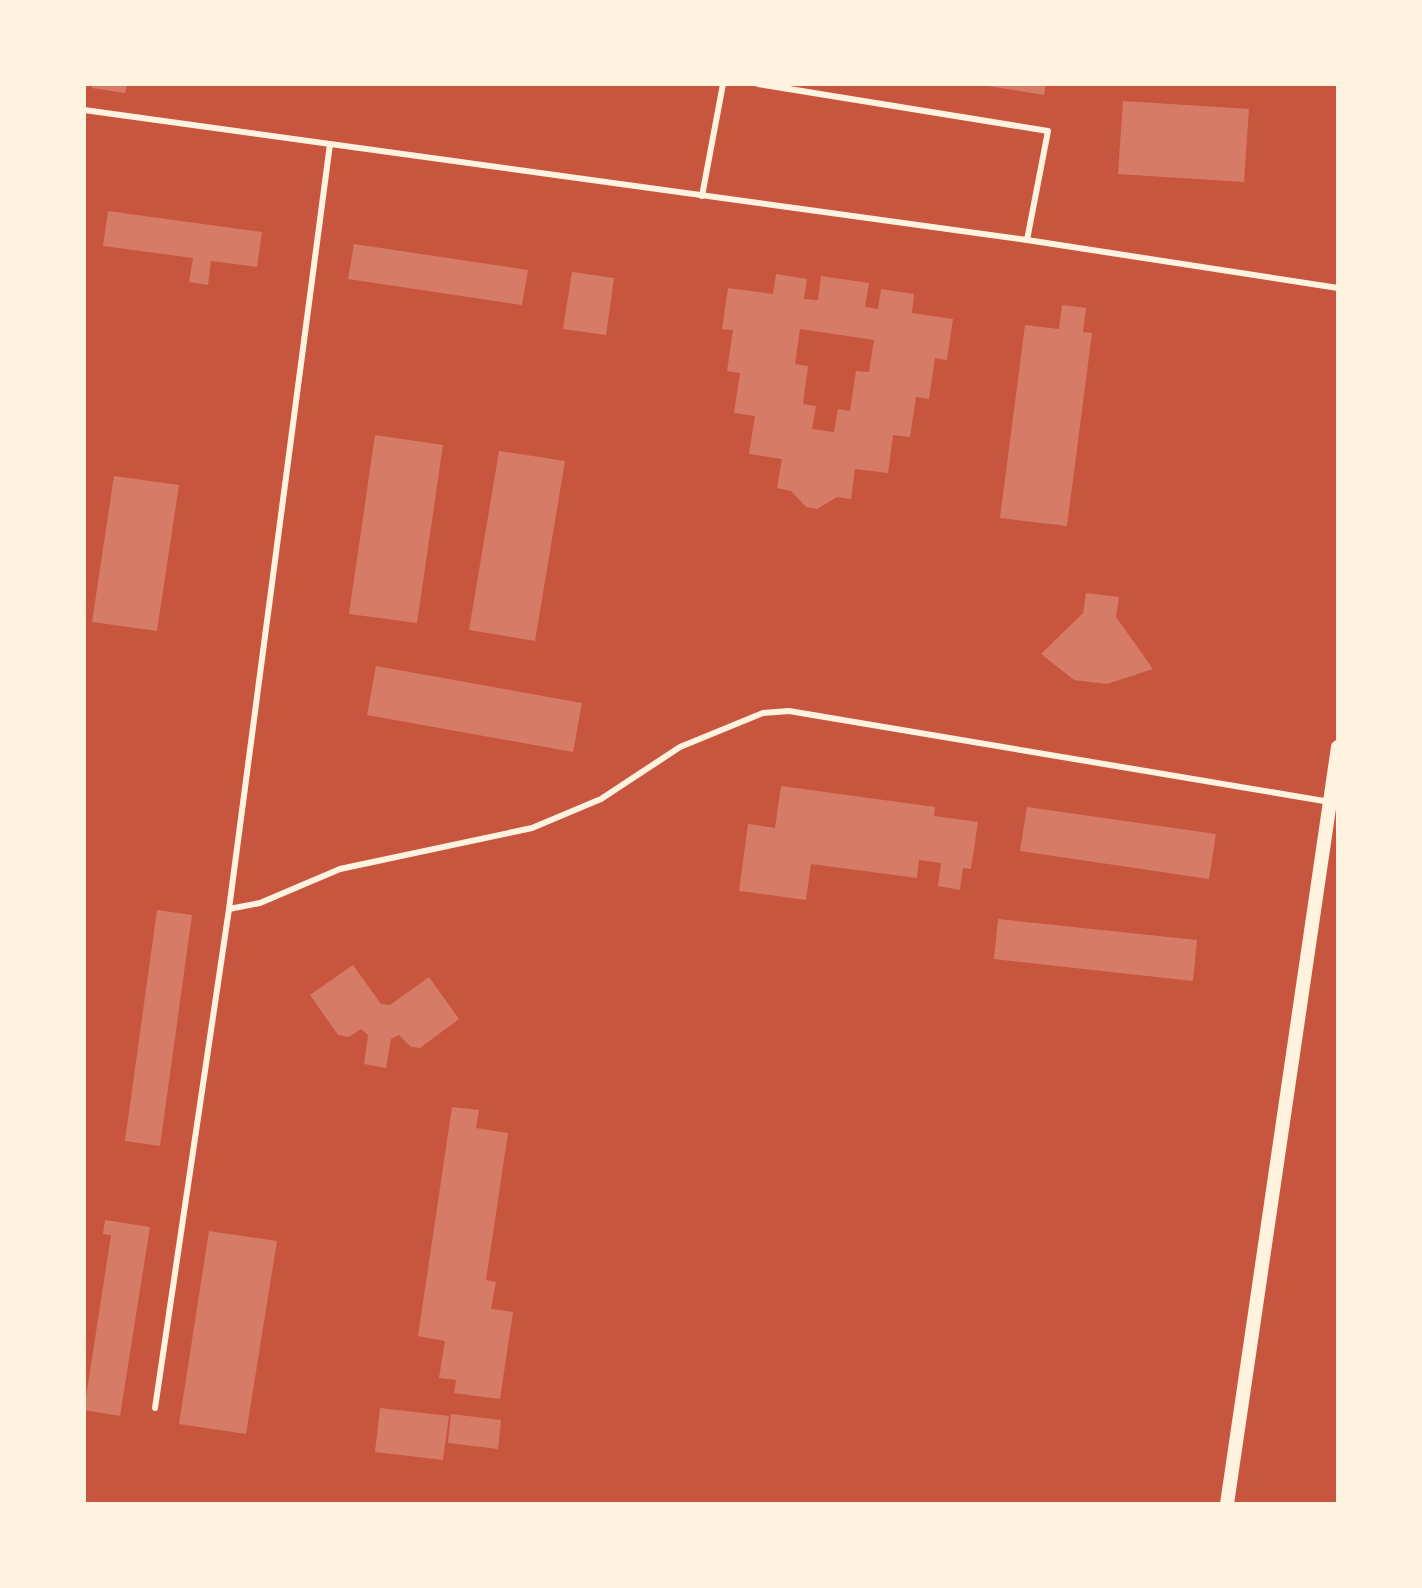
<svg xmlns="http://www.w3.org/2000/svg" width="1422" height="1588" font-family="'PT Serif',serif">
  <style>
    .building { fill: #d67c66; fill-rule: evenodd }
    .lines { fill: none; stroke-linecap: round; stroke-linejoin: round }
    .service { stroke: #fff3e0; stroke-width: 6 }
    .tertiary { stroke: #fff3e0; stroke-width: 14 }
  </style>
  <rect width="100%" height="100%" fill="#c8553d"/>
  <g class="building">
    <polygon points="93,84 127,84 125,93 92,88"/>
    <polygon points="975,84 1046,84 1044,95"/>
    <polygon points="1123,101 1249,109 1244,182 1118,174"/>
    <polygon points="108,211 262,232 257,267 211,261 208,285 189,282 193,258 103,246"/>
    <polygon points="354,244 528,270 522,305 348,279"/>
    <polygon points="572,272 614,278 606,335 563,329"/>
    <path d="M776,274L807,279L804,299L818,300L821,276L869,283L865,307L878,309L881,289L914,294L912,313L953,319L947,360L935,358L929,399L916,397L910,437L893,435L888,473L855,469L851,499L837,497L817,509L806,507L791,491L777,488L782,459L749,454L755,416L734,413L740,373L727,371L733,330L722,329L728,288L773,294ZM800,329L874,340L869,372L856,371L850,411L838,409L834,432L812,429L816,406L803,404L808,366L795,364Z"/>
    <polygon points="1062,305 1086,308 1083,332 1092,333 1067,526 1000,518 1025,325 1059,329"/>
    <polygon points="375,435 443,445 417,623 349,614"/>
    <polygon points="499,451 565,461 535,641 469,630"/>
    <polygon points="114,476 179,485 157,631 92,622"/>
    <polygon points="1086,593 1119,597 1116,617 1153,669 1107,684 1074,680 1041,654 1083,613"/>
    <polygon points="376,666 582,703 573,752 367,715"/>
    <polygon points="781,786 935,807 934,816 978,822 971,869 963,868 960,890 938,886 941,863 919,860 917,878 811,864 806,900 739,891 748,824 775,828"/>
    <polygon points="1027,807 1216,834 1209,879 1020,851"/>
    <polygon points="157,910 192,915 160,1146 125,1141"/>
    <polygon points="998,919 1197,940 1193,981 994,959"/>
    <polygon points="353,965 381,1004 390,1005 429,977 459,1019 420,1048 411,1047 399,1035 391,1039 386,1068 364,1064 368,1035 361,1029 349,1037 338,1035 310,995"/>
    <polygon points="452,1107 479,1110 476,1128 508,1133 486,1280 496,1282 491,1309 513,1312 500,1399 454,1393 456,1380 439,1378 445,1341 418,1336"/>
    <polygon points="105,1220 150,1227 120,1416 84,1410 111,1235 103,1234"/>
    <polygon points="209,1231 277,1241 246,1434 179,1424"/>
    <polygon points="380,1408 449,1416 443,1460 375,1452"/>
    <polygon points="451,1414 501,1420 498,1449 448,1443"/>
  </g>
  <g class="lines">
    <g class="service">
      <polyline points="758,84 1048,131 1027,240"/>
      <polyline points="84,110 1027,240 1338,288"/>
      <polyline points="330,144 229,909 260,903 340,869 532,828 601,799 680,747 763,713 789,711 1330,802"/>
      <polyline points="702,196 723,84"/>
      <polyline points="155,1408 229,909"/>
    </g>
    <polyline class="tertiary" points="1227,1504 1338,747"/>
  </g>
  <rect width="1422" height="1588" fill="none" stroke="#fff3e0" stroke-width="172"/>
</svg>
